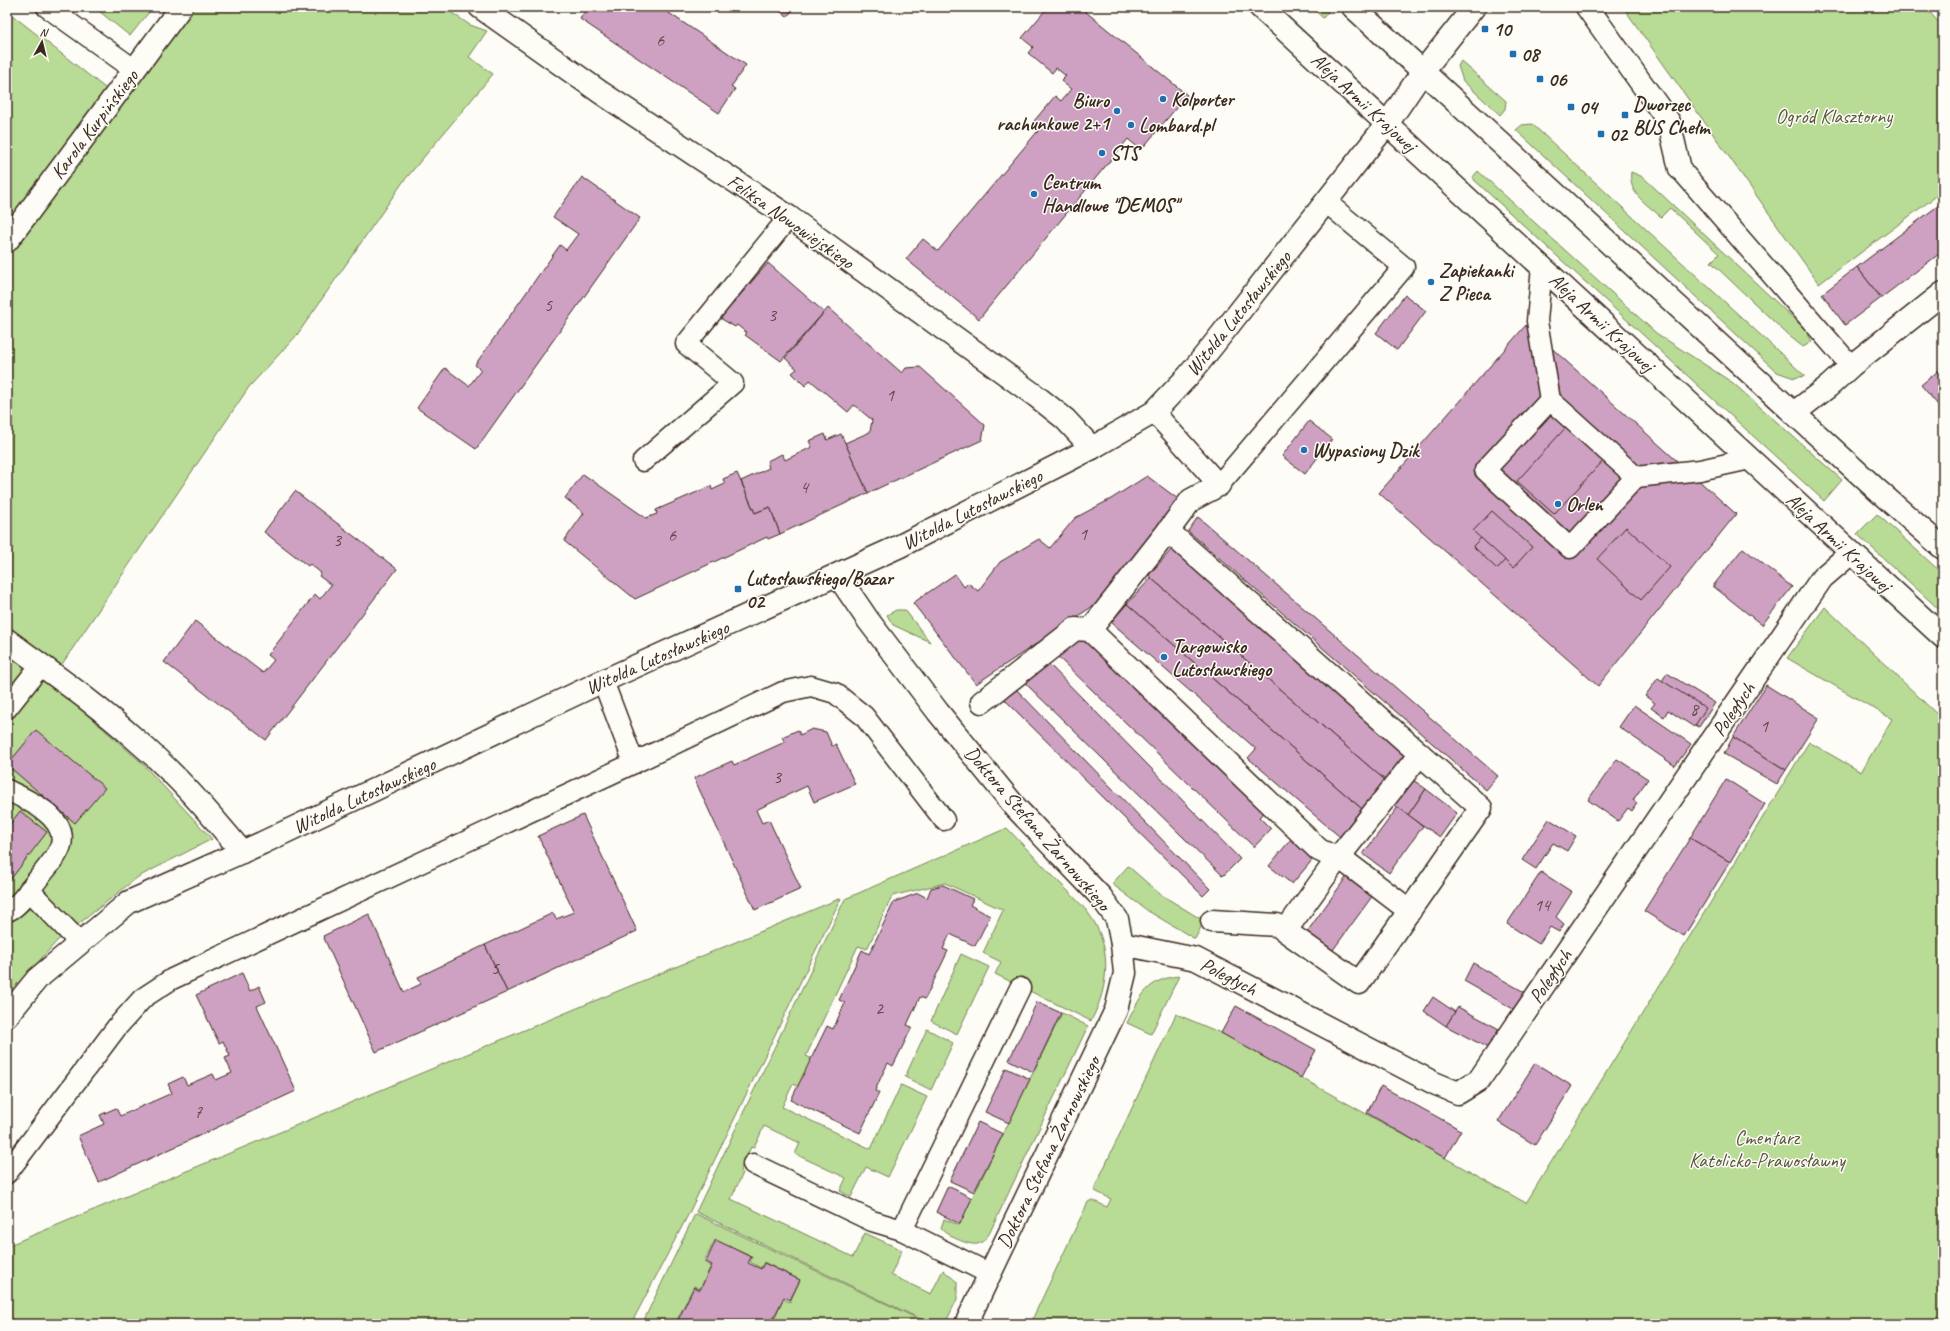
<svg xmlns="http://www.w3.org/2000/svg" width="1950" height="1331" font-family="Caveat,sans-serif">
<rect width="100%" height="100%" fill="#fdfcf7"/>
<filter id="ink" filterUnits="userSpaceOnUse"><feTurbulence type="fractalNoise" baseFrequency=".025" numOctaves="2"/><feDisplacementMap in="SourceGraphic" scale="8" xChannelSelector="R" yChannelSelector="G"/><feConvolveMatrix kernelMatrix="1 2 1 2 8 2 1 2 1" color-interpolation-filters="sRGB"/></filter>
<g filter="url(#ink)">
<g fill="#b8db95" stroke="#7a825a">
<path d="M105,7H153L130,36L100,12Z"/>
<path d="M173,7H443L470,25L487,31L469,57L493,74L403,182L297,335L249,387L50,682L141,762L212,839L138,877L57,941L7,997V11L109,91Z"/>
<path d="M1311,7H1324L1328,12L1323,18Z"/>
<path d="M1623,7H1925L1943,27V191L1819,284Z"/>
<path d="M1461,61L1506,101L1505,109L1500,115L1463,81L1458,66Z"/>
<path d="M1532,124L1805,376L1794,378L1777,372L1516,130L1522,125Z"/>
<path d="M1478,171L1656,333L1733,383L1842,480L1824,501L1472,178Z"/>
<path d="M1631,172L1643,177L1806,330L1812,342L1803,347L1788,335L1711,262L1719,254L1670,208L1661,217C1646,203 1628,194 1631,172Z"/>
<path d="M1877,514L1943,574V613L1857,534Z"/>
<path d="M1825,607L1943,720V1324H1030L1088,1202L1092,1200L1107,1207L1111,1199L1095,1191V1187L1176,1014L1221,1033L1526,1203L1809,742L1861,772L1892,719L1787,658Z"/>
<path d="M896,610H905L930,642L893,625L887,615Z"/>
<path d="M1007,828C1024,846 1041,864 1058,881C1067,890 1077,900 1086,910C1113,944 1110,985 1091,1021L995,974L1001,962L983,953L1003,910L945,883L892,896L867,949L858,946L806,1056L817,1061L804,1089L793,1084L782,1107L871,1149L901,1085L927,1097L888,1177L866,1167L851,1197L840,1191L846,1178L795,1154L800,1143L764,1126L754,1148L751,1147L740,1171L743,1173L731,1199L853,1257L865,1233L902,1250L891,1275L931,1294L943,1270L957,1282V1299L945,1324H931L696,1212L845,899Z"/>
<path d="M1128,866L1160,894L1204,921L1195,939L1148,911L1112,884Z"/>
<path d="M841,898L688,1215L631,1324H7V1246Z"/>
<path d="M961,954L989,967L957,1034L931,1021Z"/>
<path d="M1179,976L1151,1034L1127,1023C1140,997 1147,979 1179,976Z"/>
<path d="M1062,1013L1088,1026L989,1234C986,1238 983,1243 977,1244C970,1246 944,1235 941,1228L944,1219L959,1225Z"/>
<path d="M927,1029L953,1043L931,1090L905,1077Z"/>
<path d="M695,1214H696L929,1324L866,1323L865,1324H772L783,1299L790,1302L800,1280L764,1262L761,1268L750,1262L752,1257L715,1240L704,1262L711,1266L700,1289L694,1286L675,1324H642Z"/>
</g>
<g fill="#cea1c3" stroke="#3b2a1e">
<path d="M588,7H660L746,65L731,87L735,89L719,113L580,19Z"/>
<path d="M775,7H795L787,17Z"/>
<path d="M1048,7H1080L1187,95L1141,150L1128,139L979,319L906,259L923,239L938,251L1042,126L1034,121L1055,96L1061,101L1071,89L1061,81L1066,76L1056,68L1052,73L1028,53L1033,47L1022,38Z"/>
<path d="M582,177L640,218L476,449L417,408L445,368L469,386L481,370L475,365L560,245L566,250L578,234L553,217Z"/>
<path d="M1943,202V251L1881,298L1857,267Z"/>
<path d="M768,263L824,312L781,361L745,335L747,333L737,325L735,327L720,318Z"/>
<path d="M1857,267L1881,298L1845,325L1822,294Z"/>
<path d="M1405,295L1426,311L1397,350L1376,333Z"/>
<path d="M828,308L902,373L906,368L920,367L985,425L982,440L868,493L845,443L870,432L872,420L854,405L848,412L810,380L805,386L792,373L797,369L785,358Z"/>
<path d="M1526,325L1736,514L1598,686L1379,493Z"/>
<path d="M1943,367V411L1921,385Z"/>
<path d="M1309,421L1332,439L1305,474L1282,456Z"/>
<path d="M1568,425L1605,459L1554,514L1517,481Z"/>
<path d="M825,434L827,440L841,434L868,493L780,534L770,507L755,513L741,481L769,468L767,461L782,454L785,460L812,447L809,441Z"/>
<path d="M737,473L755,513L770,507L780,534L768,539L767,537L635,599L564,541L584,513L565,498L583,474L646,518L657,514L656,510L711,486L712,490L725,484L723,479Z"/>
<path d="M1147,476L1178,499L1099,602L976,684L913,603L955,574L964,587L968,583L978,591L1000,562L1039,539L1050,548L1075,518L1111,499Z"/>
<path d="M295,491L397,569L266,740L164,662L195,621L263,673L274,660L268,655L315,594L320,599L331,585L319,576L321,573L310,564L308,566L264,532Z"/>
<path d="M1492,511L1532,547L1513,568L1473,531Z"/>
<path d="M1198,517L1498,776L1486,790L1188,531Z"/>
<path d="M1626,527L1670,567L1641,600L1597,559Z"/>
<path d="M1481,538L1505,560L1497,569L1473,546Z"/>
<path d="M1743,548L1792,587L1762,625L1713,586Z"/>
<path d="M1172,549L1409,752L1386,781L1151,578L1149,575Z"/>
<path d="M1151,578L1386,781L1362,809L1127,604Z"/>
<path d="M1127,604L1362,809L1340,837L1248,758L1256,749L1111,622Z"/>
<path d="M1078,633L1268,809L1259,817L1271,829L1254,847L1057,656Z"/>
<path d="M1041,656L1240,859L1223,876L1023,681Z"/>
<path d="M1667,673L1715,703L1699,727L1652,697Z"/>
<path d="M1658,678L1706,708L1694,727L1668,710L1664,717L1651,708L1655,703L1645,696Z"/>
<path d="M1766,685L1819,718L1786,770L1733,737Z"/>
<path d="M1015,688L1210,889L1203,896L1004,699Z"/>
<path d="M1634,705L1691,744L1675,766L1619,727Z"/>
<path d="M812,729L826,732L832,746L836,744L855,784L814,802L807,786L756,810L762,823L769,820L801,889L755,910L694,778L732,761L734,765L785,742L782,737L798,730L800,735Z"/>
<path d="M36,730L105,788L75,823L7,765Z"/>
<path d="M1733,737L1786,770L1777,784L1724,754Z"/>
<path d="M1617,759L1648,779L1633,800L1637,803L1632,811L1628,808L1618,821L1588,800Z"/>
<path d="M1726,779L1765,804L1730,862L1690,838Z"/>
<path d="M1413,780L1426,789L1408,815L1392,803L1407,781Z"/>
<path d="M1426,789L1457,813L1440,837L1408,815Z"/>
<path d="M1398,807L1423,826L1389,873L1363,854Z"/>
<path d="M20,811L47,832L7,884V828Z"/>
<path d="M583,815L637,931L507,992L485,945L553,913L556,919L574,912L538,836Z"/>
<path d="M1549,819L1576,836L1567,851L1553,843L1536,869L1522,860Z"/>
<path d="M1690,838L1730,862L1684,936L1644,911Z"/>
<path d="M1291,839L1314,858L1292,884L1269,866Z"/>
<path d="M1350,872L1376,891L1330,954L1304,936Z"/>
<path d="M1541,872L1572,892L1556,917L1564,924L1559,932L1550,927L1539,944L1507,924Z"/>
<path d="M943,885L973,899L970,905L990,916L975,946L950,934L943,949L948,951L925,999L920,997L907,1025L912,1027L893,1066L888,1063L881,1077L875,1091L879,1093L860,1133L791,1100L827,1026L833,1029L845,1003L839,1000L862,950L869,954L894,902L918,893L927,898L931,888Z"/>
<path d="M369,914L404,992L421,984L418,977L485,945L507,992L376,1052L323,936Z"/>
<path d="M1473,963L1526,993L1515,1010L1464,981Z"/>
<path d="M242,973L250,991L259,986L266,1002L257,1006L296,1091L99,1182L78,1136L104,1124L100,1115L116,1108L120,1116L172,1093L168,1084L183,1077L187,1085L213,1074L216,1080L232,1073L225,1058L230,1056L223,1041L219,1043L196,995Z"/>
<path d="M1433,997L1455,1012L1446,1026L1424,1011Z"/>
<path d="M1037,1002L1061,1013L1033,1072L1009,1060Z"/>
<path d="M1236,1006L1316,1050L1301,1078L1221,1033Z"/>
<path d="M1458,1007L1499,1029L1488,1048L1446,1026Z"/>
<path d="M1535,1063L1572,1086L1535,1145L1498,1122Z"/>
<path d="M1006,1068L1030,1079L1009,1123L985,1112Z"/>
<path d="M1381,1086L1461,1130L1445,1158L1367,1113Z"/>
<path d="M978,1122L1003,1134L974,1192L950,1181Z"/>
<path d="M948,1186L972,1198L960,1224L936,1212Z"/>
<path d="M716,1240L751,1257L748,1263L761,1269L764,1263L800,1280L790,1300L784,1297L771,1323L766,1321L764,1324H676L694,1287L700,1290L712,1265L706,1262Z"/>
</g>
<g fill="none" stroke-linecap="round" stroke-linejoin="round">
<defs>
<g id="lane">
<path d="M47,7L135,70"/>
<path d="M1680,169L1851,366"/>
<path d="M1542,266L1537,321L1550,400L1636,477L1700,470L1750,459"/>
<path d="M1550,400L1485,470L1570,548L1636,477"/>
<path d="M1154,412L1219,485L1404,267L1326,202"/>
<path d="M643,461L733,383L686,344L789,217"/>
<path d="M603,681L634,763L783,692L811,686L835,693L864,716L944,820"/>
<path d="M7,708L41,665"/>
<path d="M7,790C26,799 68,817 61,845C58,857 42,873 35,883C28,891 18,908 7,911"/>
<path d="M29,890L80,943"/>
<path d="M753,1164L872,1221L902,1230"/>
<path d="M7,1173L117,1027L143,998L172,979L634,763"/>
<path d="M990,1274L902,1230L1020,988"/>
</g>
<g id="street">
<path d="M480,7L600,92L789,217L1036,396L1065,419L1092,448"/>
<path d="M1587,7L1669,122L1680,169"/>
<path d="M7,241L181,7"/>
<path d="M1794,413L1829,386L1851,366L1943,293"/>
<path d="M1168,531L1090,630L1319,850L1347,863L1410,911"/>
<path d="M838,576L868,620L938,712L1017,809L1101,897L1117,919L1122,944L1125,973L1116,1010L966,1324"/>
<path d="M7,640C50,672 95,703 135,739C175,773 209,812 242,852"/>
<path d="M982,702L1075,629L1090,630"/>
<path d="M1212,921L1277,925L1359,983L1481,808L1168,531L1191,500L1219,485"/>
<path d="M1286,930L1338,858L1420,754"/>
<path d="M1122,944L1196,959L1434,1083L1458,1093L1479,1080L1822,578L1851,553"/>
</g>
<g id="secondary">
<path d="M1260,7L1943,637"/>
<path d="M1353,7L1876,489L1943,548"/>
<path d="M7,1016L37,979L129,902L262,843L603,681L900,546L1092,448L1154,412L1189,375L1214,344L1387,124L1423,71L1474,7"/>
</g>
</defs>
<use href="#lane" stroke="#3b2a1e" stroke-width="23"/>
<use href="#street" stroke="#3b2a1e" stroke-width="25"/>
<use href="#secondary" stroke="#3b2a1e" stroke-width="25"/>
<use href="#lane" stroke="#fdfcf7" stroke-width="20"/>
<use href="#street" stroke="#fdfcf7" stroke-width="22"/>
<use href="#secondary" stroke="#fdfcf7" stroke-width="22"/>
</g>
</g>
<g fill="#1f6fb2" stroke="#fdfcf7" stroke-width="1.5">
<rect x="1481" y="25" width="8" height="8" rx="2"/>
<rect x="1509" y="50" width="8" height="8" rx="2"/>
<rect x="1536" y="75" width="8" height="8" rx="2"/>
<circle cx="1163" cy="99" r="4"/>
<rect x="1567" y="103" width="8" height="8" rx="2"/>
<circle cx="1117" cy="111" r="4"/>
<rect x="1621" y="111" width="8" height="8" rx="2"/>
<circle cx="1131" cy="125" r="4"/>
<rect x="1597" y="130" width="8" height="8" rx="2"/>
<circle cx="1102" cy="153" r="4"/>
<circle cx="1034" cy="194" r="4"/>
<circle cx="1431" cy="282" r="4"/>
<circle cx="1304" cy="450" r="4"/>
<circle cx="1558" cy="504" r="4"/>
<rect x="734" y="585" width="8" height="8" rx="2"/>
<circle cx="1164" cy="657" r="4"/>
</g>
<g text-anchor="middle" stroke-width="3" stroke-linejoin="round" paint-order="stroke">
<g font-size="18" fill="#604847">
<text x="660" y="46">6</text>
<text x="548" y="311">5</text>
<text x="772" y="321">3</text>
<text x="890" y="401">1</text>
<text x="804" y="493">4</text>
<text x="1083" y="540">1</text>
<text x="672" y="541">6</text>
<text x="337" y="546">3</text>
<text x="1694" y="715">8</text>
<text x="1764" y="732">1</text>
<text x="777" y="783">3</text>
<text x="1542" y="911">14</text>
<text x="495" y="974">5</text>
<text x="879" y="1014">2</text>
<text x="198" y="1118">7</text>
</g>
<g font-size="20" font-weight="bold" fill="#3b2a1e" stroke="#fdfcf7" text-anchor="start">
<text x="1493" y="36">10</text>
<text x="1521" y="61">08</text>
<text x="1548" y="86">06</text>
<text x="1171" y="106">Kolporter</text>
<text x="1109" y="107" text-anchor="end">Biuro<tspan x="1109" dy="23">rachunkowe 2+1</tspan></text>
<text x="1633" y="111">Dworzec<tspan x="1633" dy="23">BUS Chełm</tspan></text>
<text x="1579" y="114">04</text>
<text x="1139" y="132">Lombard.pl</text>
<text x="1609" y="141">02</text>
<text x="1110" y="160">STS</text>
<text x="1042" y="189">Centrum<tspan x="1042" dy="23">Handlowe "DEMOS"</tspan></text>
<text x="1439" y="277">Zapiekanki<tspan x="1439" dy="23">Z Pieca</tspan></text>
<text x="1312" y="457">Wypasiony Dzik</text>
<text x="1566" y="511">Orlen</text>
<text x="746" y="585">Lutosławskiego/Bazar<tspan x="746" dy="23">02</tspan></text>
<text x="1172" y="653">Targowisko<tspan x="1172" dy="23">Lutosławskiego</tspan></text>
</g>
<g font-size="20" fill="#3b2a1e" stroke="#fdfcf7">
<text transform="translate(1364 102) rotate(43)" y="7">Aleja Armii Krajowej</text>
<text transform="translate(94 124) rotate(-53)" y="7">Karola Kurpińskiego</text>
<text transform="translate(791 221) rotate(35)" y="7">Feliksa Nowowiejskiego</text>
<text transform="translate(1238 313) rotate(-51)" y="7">Witolda Lutosławskiego</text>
<text transform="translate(1602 322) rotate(43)" y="7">Aleja Armii Krajowej</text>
<text transform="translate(972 509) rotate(-27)" y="7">Witolda Lutosławskiego</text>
<text transform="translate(1839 542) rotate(43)" y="7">Aleja Armii Krajowej</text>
<text transform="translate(657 657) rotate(-24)" y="7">Witolda Lutosławskiego</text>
<text transform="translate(1733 709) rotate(-56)" y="7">Poległych</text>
<text transform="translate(364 795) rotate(-25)" y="7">Witolda Lutosławskiego</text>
<text transform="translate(1038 828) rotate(49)" y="7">Doktora Stefana Żarnowskiego</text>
<text transform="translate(1229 976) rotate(27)" y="7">Poległych</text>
<text transform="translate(1550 976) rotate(-56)" y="7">Poległych</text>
<text transform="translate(1048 1152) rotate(-64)" y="7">Doktora Stefana Żarnowskiego</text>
</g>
<g font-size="20" fill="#5a563c" stroke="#fdfcf7">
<text x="1834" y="123">Ogród Klasztorny</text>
<text x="1767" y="1144">Cmentarz<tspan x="1767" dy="23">Katolicko-Prawosławny</tspan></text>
</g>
</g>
<rect width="1950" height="1331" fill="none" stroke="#fdfcf7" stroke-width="24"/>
<rect x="12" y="12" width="1926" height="1307" fill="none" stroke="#3b2a1e" stroke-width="1.5" filter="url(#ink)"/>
<g transform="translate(42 42) rotate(8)" stroke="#fdfcf7" stroke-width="3" paint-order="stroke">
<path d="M0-3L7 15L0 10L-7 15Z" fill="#3b2a1e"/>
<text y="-6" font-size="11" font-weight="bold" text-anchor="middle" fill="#3b2a1e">N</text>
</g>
</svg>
